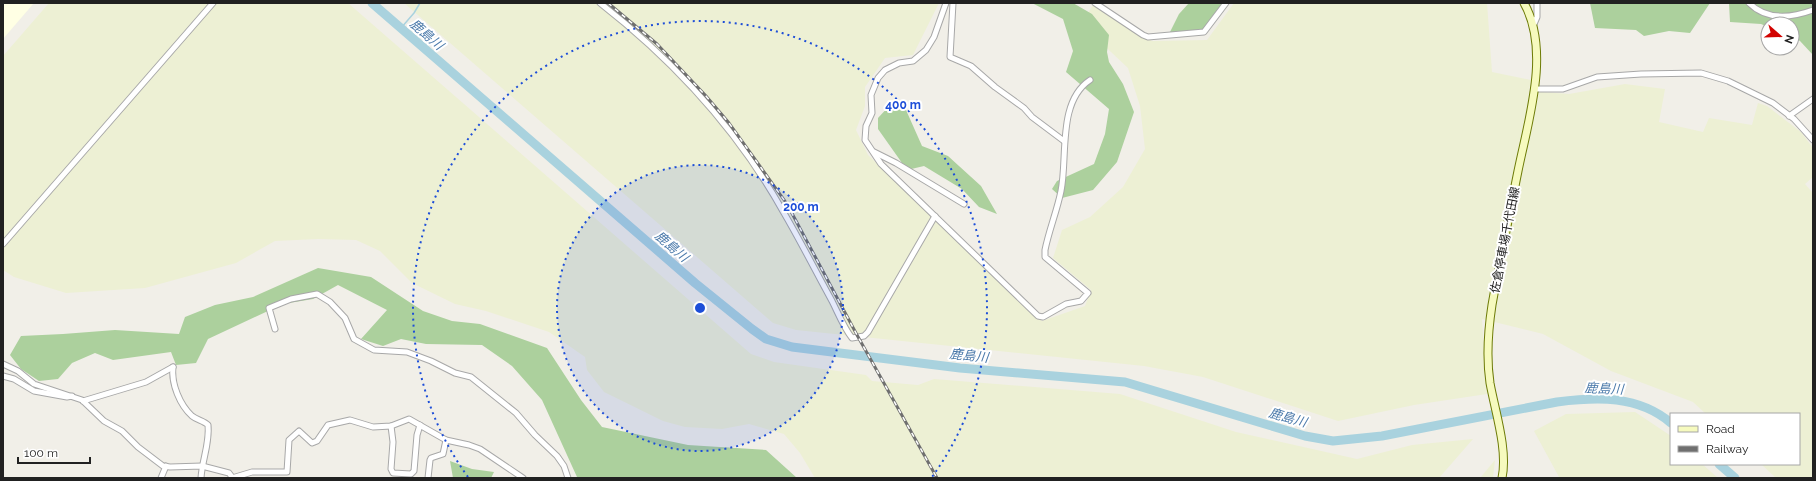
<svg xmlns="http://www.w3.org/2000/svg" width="1816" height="481" font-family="Raleway,'Noto Sans JP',sans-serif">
<rect width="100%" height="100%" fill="#f1efe8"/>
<path fill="#ffffe4" d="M3,3H34L3,39Z"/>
<g fill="#edf0d4">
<path d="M49,3H348L751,354L774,362L866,375L872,381L918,385L934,379L1120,394L1236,432L1357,459L1412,445L1473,439L1439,478H815L800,453L784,434L749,424L722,429L685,427L663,421L604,392L587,370L585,357L549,332L486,311L455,304L412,283L380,251L356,240L318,239L275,241L236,263L145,288L66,293L14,277L3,270V56Z"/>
<path d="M404,3H939L913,55L885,58L865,87V106L856,130L868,155L1042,321L1085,306L1091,290L1053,258L1062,230L1090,217L1123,187L1145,149L1140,106L1128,68L1094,36L1086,16L1093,5L1152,41L1207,40L1234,3H1487L1492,72L1531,80L1529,91L1569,94L1625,84L1665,89L1659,122L1703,132L1709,118L1752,125L1758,103L1767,106L1801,132L1813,148V177L1805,184L1813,193V478H1776L1761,464H1799V414H1706L1693,402L1611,371L1543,334L1482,319L1487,394L1414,405L1338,421L1203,377L1144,366L796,330L773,323Z"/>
<path d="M1635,412L1671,436V464H1702L1718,478H1558L1559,477L1534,431L1566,414Z"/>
<path d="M1495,460L1493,478H1480Z"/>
</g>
<g fill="#acd09d">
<path d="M1032,3H1073L1092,14L1109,35L1107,52L1109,62L1123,84L1134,112L1117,162L1093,190L1062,198L1052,189L1057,181L1094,164L1105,134L1109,109L1066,72L1073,51L1063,19Z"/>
<path d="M1189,3H1223L1206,30L1169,34L1179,14Z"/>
<path d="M1590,3H1710L1690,33L1669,31L1644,36L1636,30L1595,28Z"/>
<path d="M1729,3H1813V55L1800,41L1792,37V24H1768V27L1761,24L1730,22Z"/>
<path d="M891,104L906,110L922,146L948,156L981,186L997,214L979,207L962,189L924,166L907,170L878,129V118Z"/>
<path d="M318,268L371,277L423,311L452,321L480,324L547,348L581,400L602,427L688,445L766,450L797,478L577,477L542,400L512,366L482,345L426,344L401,339L383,346L361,339L387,310L338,285L313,299L283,304L208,339L196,363L176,365L171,352L113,360L95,353L72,363L58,379L39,381L21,369L10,355L21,336L63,334L115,330L179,334L185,317L215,305L253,297Z"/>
<path d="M450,461L472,469L494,472L491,478H453Z"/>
</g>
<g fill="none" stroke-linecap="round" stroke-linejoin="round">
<path stroke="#a9d2de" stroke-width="1.5" d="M401,28L414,13L420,3"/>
<g stroke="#a9d2de" stroke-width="9">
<path d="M372,3L695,283L752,329L766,339L792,347L960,368L1125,382L1305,436L1333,441L1382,436L1557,402C1597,397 1638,395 1671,423"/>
<path d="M1719,464L1735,478"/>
</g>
<defs>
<g id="minor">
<path d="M600,3C674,61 739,132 784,213C801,242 816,272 832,301C838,313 844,328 852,338L864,336L868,332L935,216"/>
<path d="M946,3L934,37L926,50L913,61L899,63L885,70L878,78L871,95L872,113L866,126L865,140L881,164L1038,316L1043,317L1066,304L1081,301L1088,293L1045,257V250C1049,230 1057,211 1061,191C1068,157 1057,102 1090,80"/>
<path d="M953,3L950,57L971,66L995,87L1024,108L1032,117L1064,141"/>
<path d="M1095,3L1143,35L1148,37L1204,32L1226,3"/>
<path d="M1749,3C1767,21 1791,18 1813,10"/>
<path d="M1534,24L1537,17V3"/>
<path d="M1534,89H1563L1597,77L1641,74L1701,73L1728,81L1773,103L1794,119L1813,140"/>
<path d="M1789,116L1813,99"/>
<path d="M874,152L896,163L964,204"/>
<path d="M3,244L213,3"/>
<path d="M275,329L269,308L291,299L317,294L330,302L345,318L354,339L374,350L407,352L431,361L455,373L471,377L516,413L535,435L557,456L564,466L568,478"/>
<path d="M3,364L18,371L34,384L82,400L104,421L122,431L138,447L163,466L170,467L202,466L229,473L232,477"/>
<path d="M173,367C171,384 180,405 192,416C197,420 204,421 208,425C210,443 202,460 201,478"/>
<path d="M3,376L14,379L34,391L67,397L72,396"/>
<path d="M83,401L146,382L173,367"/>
<path d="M391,426L393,442L391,469L393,473L411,474L414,471L417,435L420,425"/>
<path d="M161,478L166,466"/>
<path d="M232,478L252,472H287L289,440L299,431L312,443L317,441L328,425L350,420L373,427L391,426L409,419L446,440L469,445L480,449L523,478"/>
<path d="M428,478L430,460L431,458L443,454L446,440"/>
</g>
<path id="secondary" d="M1502,478C1508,450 1495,411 1490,383C1486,356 1488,331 1492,305C1500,260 1509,216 1518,171C1528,121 1551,51 1524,3"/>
</defs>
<use href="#minor" stroke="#a8a8a8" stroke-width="7"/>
<use href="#secondary" stroke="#6d7b06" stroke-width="9"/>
<use href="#minor" stroke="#fff" stroke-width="5"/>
<use href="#secondary" stroke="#f6fabe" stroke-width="7"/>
<defs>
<path id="rail" d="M608,3L657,44L706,96L729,123L787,204L857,335L937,478"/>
</defs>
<use href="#rail" stroke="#6f6f6f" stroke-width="3"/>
<use href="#rail" stroke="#fff" stroke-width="1.5" stroke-dasharray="4.5" stroke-linecap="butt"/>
</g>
<circle cx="700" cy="308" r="143" fill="#1d4ed8" fill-opacity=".12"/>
<g fill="none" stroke="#1d4ed8" stroke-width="2" stroke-dasharray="2 4">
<circle cx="700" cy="308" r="143"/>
<path d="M468 477A287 287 0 1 1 932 477"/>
</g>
<g text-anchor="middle" stroke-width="4" stroke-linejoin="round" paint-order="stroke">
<g font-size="12" fill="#212121" stroke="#fff">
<text transform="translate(1505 240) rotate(-79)" y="4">佐倉停車場千代田線</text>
</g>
<g font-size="13" font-style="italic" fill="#4a79aa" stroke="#fff">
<text transform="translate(427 34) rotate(41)" y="5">鹿島川</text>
<text transform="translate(672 246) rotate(41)" y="5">鹿島川</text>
<text transform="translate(969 355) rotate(6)" y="5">鹿島川</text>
<text transform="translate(1604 388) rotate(3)" y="5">鹿島川</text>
<text transform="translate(1288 417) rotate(16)" y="5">鹿島川</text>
</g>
</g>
<circle cx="700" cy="308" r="6" fill="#1d4ed8" stroke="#fff" stroke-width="2"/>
<g font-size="12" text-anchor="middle" font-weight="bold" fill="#1d4ed8" stroke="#fff" stroke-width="4" stroke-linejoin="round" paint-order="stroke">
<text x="903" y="109">400 m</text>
<text x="801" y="211">200 m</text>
</g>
<rect width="1816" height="481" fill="none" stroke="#212121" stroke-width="8"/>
<rect x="1670" y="413" width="130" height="52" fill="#ffffff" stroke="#a6a6a6"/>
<rect x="1678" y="426" width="20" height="6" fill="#f6fabe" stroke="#a6a6a6"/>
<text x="1706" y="433" font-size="12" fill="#212121">Road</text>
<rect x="1678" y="446" width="20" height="6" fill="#6f6f6f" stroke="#a6a6a6"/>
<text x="1706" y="453" font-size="12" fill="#212121">Railway</text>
<g transform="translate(1780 36) rotate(110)"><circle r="19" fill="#ffffff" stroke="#a6a6a6"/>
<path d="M0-3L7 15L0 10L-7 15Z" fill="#d20301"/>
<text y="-6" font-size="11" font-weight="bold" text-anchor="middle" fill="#212121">N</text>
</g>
<path d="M18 457v6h72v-6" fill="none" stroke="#212121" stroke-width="2"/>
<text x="24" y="457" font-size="12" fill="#212121" stroke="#ffffff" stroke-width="3" paint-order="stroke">100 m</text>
</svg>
